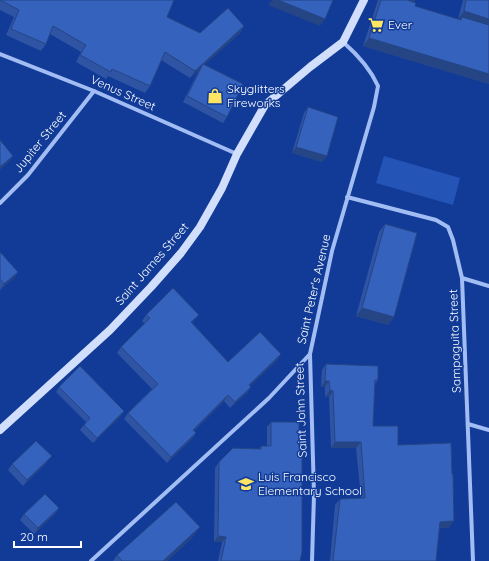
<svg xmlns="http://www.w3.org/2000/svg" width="489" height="561" font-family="Quicksand,sans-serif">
<rect width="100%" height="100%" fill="#113b97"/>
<path fill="#2454b6" d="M384,156L460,178L453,205L376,183Z"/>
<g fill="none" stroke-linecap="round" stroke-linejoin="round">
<g stroke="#a2bdf4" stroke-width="4">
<path d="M0,54L94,91L237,154"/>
<path d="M347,197L436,220L448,227L453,240L462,278L473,561"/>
<path d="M0,203L28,175L94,91"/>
<path d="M462,278L489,286"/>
<path d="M310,354L314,495L312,561"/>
<path d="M468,424L489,430"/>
<path d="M91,561L269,398L310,354L332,251L374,107L378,86C370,68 358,55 343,42"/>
</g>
<path stroke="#d1dffd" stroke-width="8" d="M0,430L110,330L151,287L181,253L200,227L222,188L237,154L265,105L310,67L343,42L364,0"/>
</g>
<g fill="#2e54a3">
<path d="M0,0L167,17L200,33L244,26L240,33L204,65L227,117L223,123L183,102L199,70L190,78L161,60L150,86L145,93L108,76L106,79L76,62L81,52L50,34L46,44L41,51L6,35L14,17L0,10Z"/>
<path d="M378,0H415L414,2L415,6L460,20L461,19H458L463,0H489V84L363,46Z"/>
<path d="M308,107L327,156L322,162L292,153L304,113Z"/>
<path d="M385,224L394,317L388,325L356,316L379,232Z"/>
<path d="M0,252L18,272L14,278L0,290Z"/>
<path d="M146,315L194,321L192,323L228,362L281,354L277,360L250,386L251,387L247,393L230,408L224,401L194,431L196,433L192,439L167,463L124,419L128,413L152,389L117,353L121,347L145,324L142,321Z"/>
<path d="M326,364L378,380L375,384L373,426L398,445L449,528H439L436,561H330L335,505L340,499L361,498L356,448H331L329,397H325V387H321L322,370Z"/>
<path d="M59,387L124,411L121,416L93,443L80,430L86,422L56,392Z"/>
<path d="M271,422L300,561H218L222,542H214L215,468L219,462L259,449L261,446H267V427Z"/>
<path d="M47,462L23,486L8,470L12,464Z"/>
<path d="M59,508L55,514L34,534L20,520L24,514Z"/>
<path d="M192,538L167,561H113L117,555Z"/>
</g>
<g fill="#254584">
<path d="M272,0H278L325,19L320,26L268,5Z"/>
<path d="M400,0H415L412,4Z"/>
<path d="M464,11L489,19V28L462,17L461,19H458Z"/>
<path d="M244,26L240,33L201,68L203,64L199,70L190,78L195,71Z"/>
<path d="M369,38L489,74V84L363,46Z"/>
<path d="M296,147L327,156L322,162L292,153Z"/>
<path d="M13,156L9,162L0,170V167Z"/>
<path d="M18,272L14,278L0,290L4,284Z"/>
<path d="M362,308L394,317L388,325L356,316Z"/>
<path d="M199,315L194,321L187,328L191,322Z"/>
<path d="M281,354L277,360L245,391L249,385Z"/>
<path d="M325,381H329L325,387H321Z"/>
<path d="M251,387L247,393L230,408L235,402Z"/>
<path d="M330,390L333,391L329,397H325Z"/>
<path d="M228,395L224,401L188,436L193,430Z"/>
<path d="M124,411L121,416L93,443L97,438Z"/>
<path d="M196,433L192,439L167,463L171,457Z"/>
<path d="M335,442H361L356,448H331Z"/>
<path d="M52,456L47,462L23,486L27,480Z"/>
<path d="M59,508L55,514L34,534L38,528Z"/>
<path d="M454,521L449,528H435L440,522Z"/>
<path d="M200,527L192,538L167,561H163Z"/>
<path d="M218,536L226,537L222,542H214Z"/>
</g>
<g fill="#3562bd" stroke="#254584">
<path d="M0,0H174L167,17L200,33L228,8L244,26L195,71L165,52L150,86L112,69L111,72L80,55L86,45L53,26L46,44L11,29L19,10Z"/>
<path d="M278,0H333L325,19Z"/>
<path d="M381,0H407L416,3L415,6L461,20L462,17L489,25V74L369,38Z"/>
<path d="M466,0H489V19L464,11Z"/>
<path d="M203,64L243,84L227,117L187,96Z"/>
<path d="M308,107L338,117L327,156L296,147Z"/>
<path d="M0,140L13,156L0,167Z"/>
<path d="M385,224L417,233L394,317L362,308Z"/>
<path d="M0,252L18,272L4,284L0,279Z"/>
<path d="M173,288L199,315L191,322L228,362L260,332L281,354L249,385L251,387L235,402L228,395L193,430L196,433L171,457L128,413L158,384L121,347L150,318L146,315Z"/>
<path d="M326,364L378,366V380H375L373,426H398V445L451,443L452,474H453L454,521L440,522L436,561H333L340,499L365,498L361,442H335L333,391L330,390L329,381H325Z"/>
<path d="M80,366L124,411L97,438L84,425L90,418L59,387Z"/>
<path d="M271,422H299V446H302V552L300,561H221L226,537L218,536L219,462L233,448L261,449V446H271Z"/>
<path d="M36,441L52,456L27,480L12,464Z"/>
<path d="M45,494L59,508L38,528L24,514Z"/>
<path d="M176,502L200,527L163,561H122L117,555Z"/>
</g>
<defs>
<symbol id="supermarket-bare" viewBox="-9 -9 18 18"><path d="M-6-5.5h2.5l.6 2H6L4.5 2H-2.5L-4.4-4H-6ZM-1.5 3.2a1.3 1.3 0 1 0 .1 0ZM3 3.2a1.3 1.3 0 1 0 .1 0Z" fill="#ffe564" stroke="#113b97" stroke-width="2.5" paint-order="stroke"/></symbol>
<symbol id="shop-bare" viewBox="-9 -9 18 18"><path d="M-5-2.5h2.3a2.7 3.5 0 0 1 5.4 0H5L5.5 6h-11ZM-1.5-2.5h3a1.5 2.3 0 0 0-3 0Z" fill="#ffe564" stroke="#113b97" stroke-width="2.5" paint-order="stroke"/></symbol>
<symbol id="school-bare" viewBox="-9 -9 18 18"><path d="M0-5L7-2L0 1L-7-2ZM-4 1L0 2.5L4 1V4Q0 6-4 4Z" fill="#ffe564" stroke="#113b97" stroke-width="2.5" paint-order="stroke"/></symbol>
</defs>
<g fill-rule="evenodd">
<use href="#supermarket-bare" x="365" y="14" width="22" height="22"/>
<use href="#shop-bare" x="204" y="85" width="22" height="22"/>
<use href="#school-bare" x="235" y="473" width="22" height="22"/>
</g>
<g text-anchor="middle" stroke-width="3" stroke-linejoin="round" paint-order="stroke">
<g font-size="12" fill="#fff" stroke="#113b97" text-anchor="start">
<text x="388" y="29">Ever</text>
<text x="227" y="93">Skyglitters<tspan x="227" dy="14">Fireworks</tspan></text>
<text x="258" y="481">Luis Francisco<tspan x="258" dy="14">Elementary School</tspan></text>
</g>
<g font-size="12" fill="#fff" stroke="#113b97">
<text transform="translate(123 93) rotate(24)" y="4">Venus Street</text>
<text transform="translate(40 142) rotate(-51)" y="4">Jupiter Street</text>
<text transform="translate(152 264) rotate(-49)" y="4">Saint James Street</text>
<text transform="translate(314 289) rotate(-77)" y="4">Saint Peter's Avenue</text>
<text transform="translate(455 341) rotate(-92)" y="4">Sampaguita Street</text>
<text transform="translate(301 410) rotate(-92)" y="4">Saint John Street</text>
</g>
</g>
<path d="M14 541v6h67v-6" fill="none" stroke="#ffffff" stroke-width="2"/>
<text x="20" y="541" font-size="12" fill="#ffffff" stroke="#113b97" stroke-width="3" paint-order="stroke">20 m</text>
</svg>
